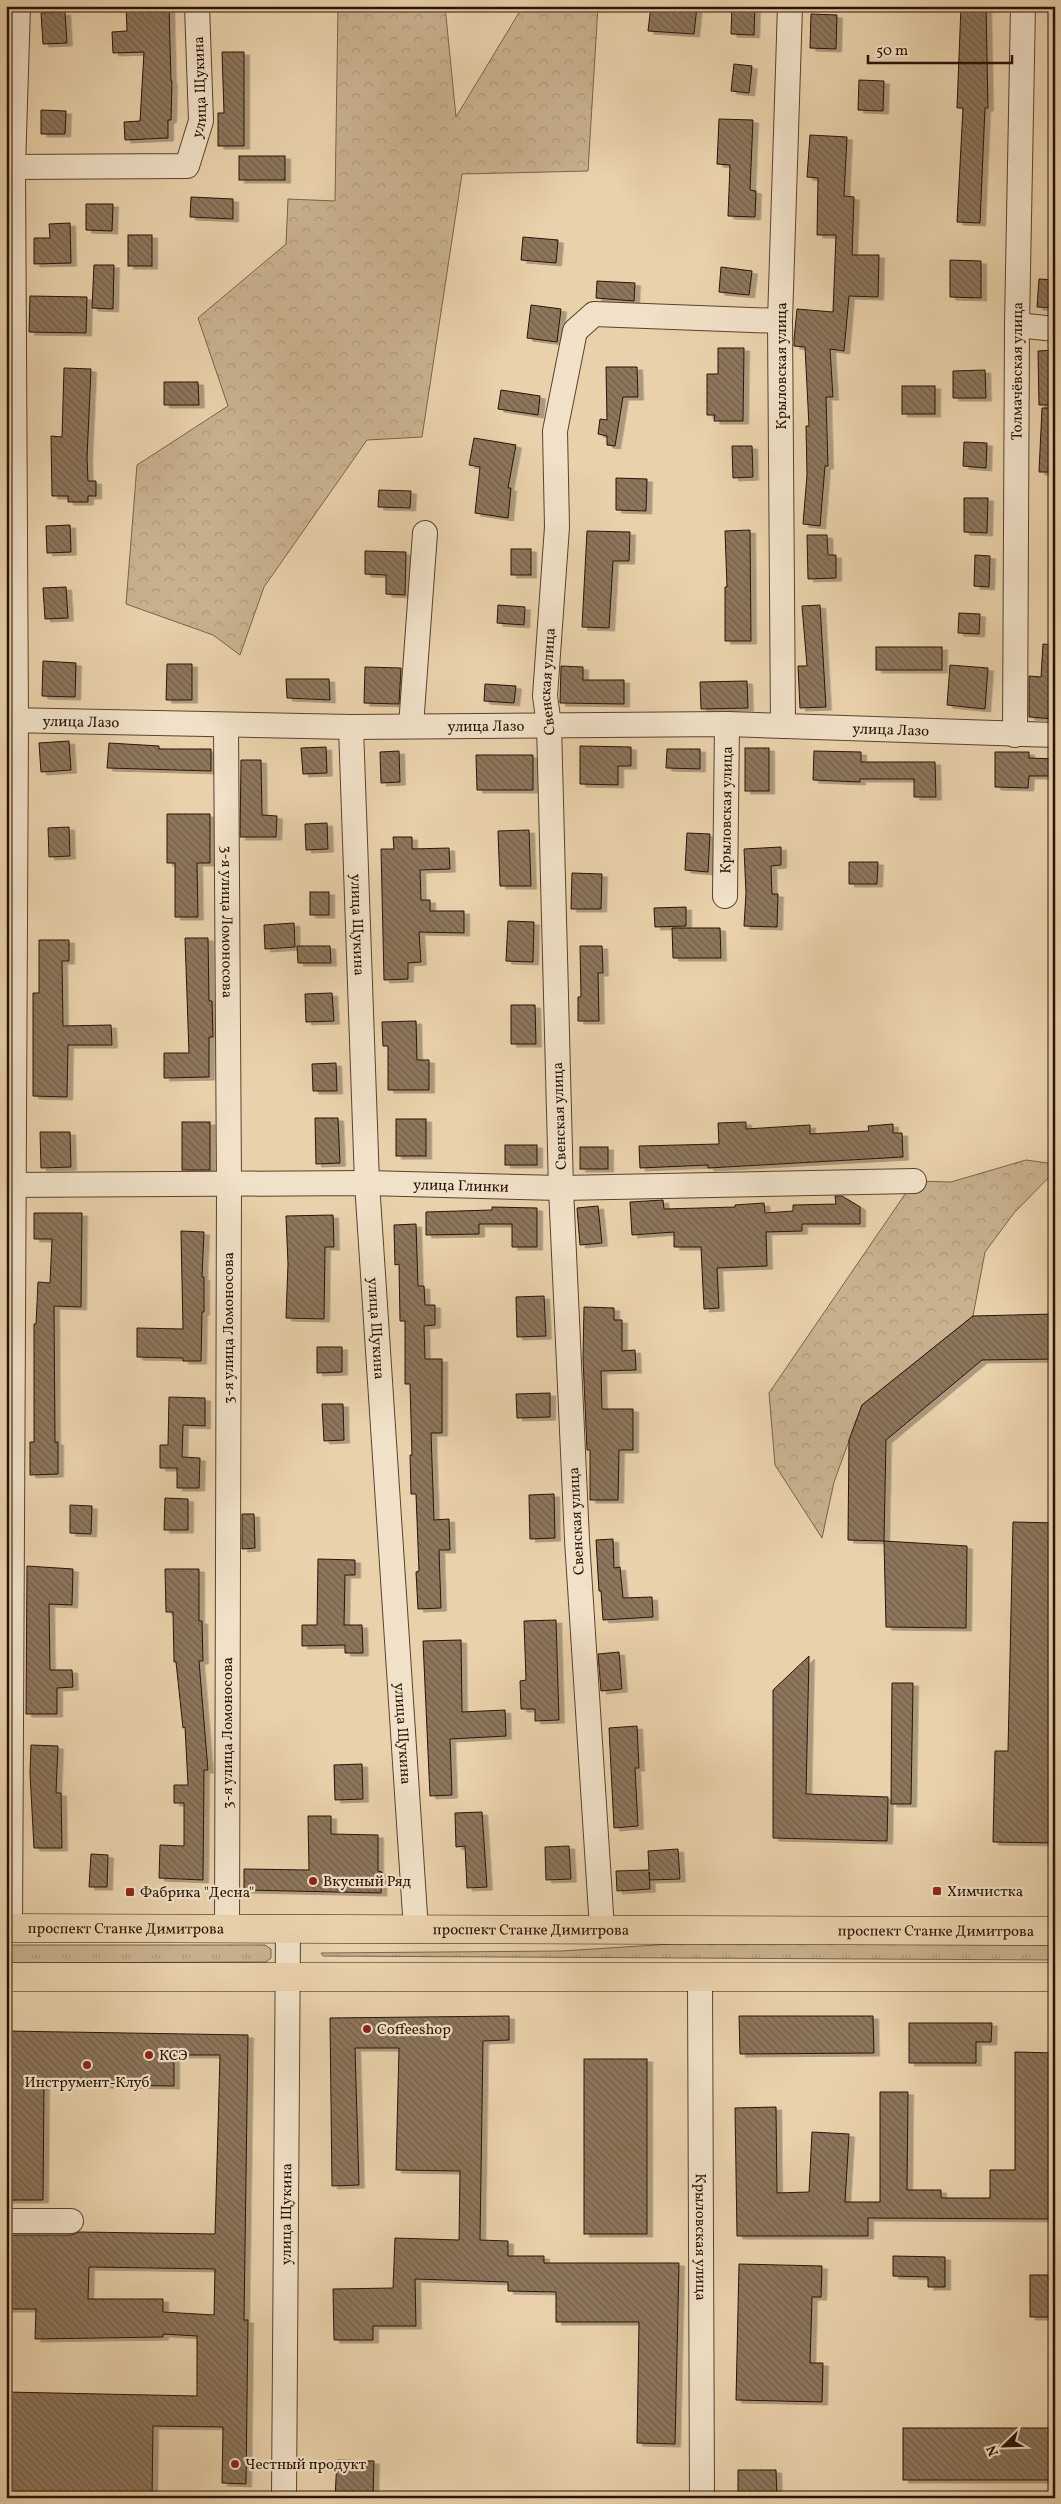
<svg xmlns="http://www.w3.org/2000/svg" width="1061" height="2504" font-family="Vollkorn,serif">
<defs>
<pattern id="grass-tufts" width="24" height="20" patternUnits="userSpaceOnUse" patternTransform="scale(1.25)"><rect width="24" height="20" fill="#c9b18f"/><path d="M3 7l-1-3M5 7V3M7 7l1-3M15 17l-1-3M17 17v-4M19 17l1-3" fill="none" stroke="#ad977a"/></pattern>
<pattern id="forest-crowns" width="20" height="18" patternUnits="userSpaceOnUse" patternTransform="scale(1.25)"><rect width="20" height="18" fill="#c9b18f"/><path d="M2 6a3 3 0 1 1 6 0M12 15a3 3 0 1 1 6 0" fill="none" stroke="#ad977a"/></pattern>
<pattern id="building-back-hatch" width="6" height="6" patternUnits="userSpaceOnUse" patternTransform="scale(1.25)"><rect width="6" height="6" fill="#8d765c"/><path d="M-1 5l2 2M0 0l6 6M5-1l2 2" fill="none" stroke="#73604a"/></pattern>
<filter id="shadow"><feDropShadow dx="5.5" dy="3" stdDeviation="0" flood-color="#0004"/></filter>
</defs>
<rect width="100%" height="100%" fill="#e9d1ab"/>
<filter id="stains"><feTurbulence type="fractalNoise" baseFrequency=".004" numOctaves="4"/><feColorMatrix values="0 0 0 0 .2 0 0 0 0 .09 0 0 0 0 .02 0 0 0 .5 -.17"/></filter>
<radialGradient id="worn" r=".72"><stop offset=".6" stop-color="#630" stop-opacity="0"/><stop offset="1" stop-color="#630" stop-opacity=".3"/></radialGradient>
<g fill="url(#grass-tufts)" stroke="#7a624a">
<path d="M686,1943L1055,1944V1960L323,1956L321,1953L562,1951Z"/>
<path d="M6,1945H265L271,1949V1958L266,1962L6,1963Z"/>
</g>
<g fill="url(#forest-crowns)" stroke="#7a624a">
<path d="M338,6H445L456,117L523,6H598L588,171L462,174L422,437L367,440L264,587L240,655L213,635L126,604L137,465L228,406L198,318L286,244L288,199L335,201Z"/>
<path d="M1026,1160L1055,1164V1171L1014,1213L985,1252L973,1316L862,1405L834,1482L822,1538L775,1465L769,1393L914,1181L951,1182Z"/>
</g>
<g fill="url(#building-back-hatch)" stroke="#2a1306" fill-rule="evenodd" filter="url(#shadow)">
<path d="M126,6H169L171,81H172L171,120H168V138L125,140L124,122L140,121L144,52L113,53L112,32L127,31Z"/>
<path d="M651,6H697L694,34L648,31Z"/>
<path d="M732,6H755L754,35L731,34Z"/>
<path d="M961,6L986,7L988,108H985L980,223L957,222L963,108H957Z"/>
<path d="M65,12L67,43L43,44L41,13Z"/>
<path d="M811,14L837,15L836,49L810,48Z"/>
<path d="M222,52H244V146H218V113H224Z"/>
<path d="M734,64L752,66L749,93L731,91Z"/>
<path d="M859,80L884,81L883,111L858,110Z"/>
<path d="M41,110L66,111L65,134H41Z"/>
<path d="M719,119L753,120L750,190L756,191L755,217L728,216L730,165L717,164Z"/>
<path d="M810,135L847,137L844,196L854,197L852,255H879L878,297L849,296L844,351L830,349L833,397H826L828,466H825L820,526L803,524L807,475L806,426H809L805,347L794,346V339L797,309L833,312L836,235H817L818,178L807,177Z"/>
<rect x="239" y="156" width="46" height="24"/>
<path d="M191,197L233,199V219L190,217Z"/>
<path d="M86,204H113L112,231L86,230Z"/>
<path d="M70,223L71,263L34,264V238H50L49,224Z"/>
<rect x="128" y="235" width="24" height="31"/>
<path d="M523,237L558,240L556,263L521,260Z"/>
<path d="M950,260L981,261V298L950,297Z"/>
<path d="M94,265H114L113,309L92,308Z"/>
<path d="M721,267L752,271L749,295L719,292Z"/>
<path d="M1039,279L1055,280V308L1037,307Z"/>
<path d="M597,281L635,283L634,301L596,298Z"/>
<path d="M30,296L87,297L86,333L29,332Z"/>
<path d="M531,305L561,309L557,342L527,338Z"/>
<path d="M718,348H744L743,421H714L715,415H707V374H718Z"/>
<path d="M1055,350V405H1039L1038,351Z"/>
<path d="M606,367H637L638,397H623L615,446L607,445V436L598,434L600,419L607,420Z"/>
<path d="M64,368L91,369L87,458L88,481H96V496H88V502H68V496H52L51,436L62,437Z"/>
<path d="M985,370L986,398H953V371Z"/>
<path d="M164,382H198L199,405H164Z"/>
<rect x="902" y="386" width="33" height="28"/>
<path d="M501,390L540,396L538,415L498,409Z"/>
<path d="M1042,408H1055V472H1039Z"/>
<path d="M474,438L516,445L508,488H511L508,518L475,513L480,467L469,465Z"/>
<path d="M964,442L987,443L986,468L963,466Z"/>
<path d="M732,446H752L753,477L733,478Z"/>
<path d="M616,478L647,479L646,511L616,510Z"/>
<path d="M379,490L411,491L410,508L378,507Z"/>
<path d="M964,498H988L987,533L964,532Z"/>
<path d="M70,525L71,552L47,553L46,526Z"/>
<path d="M750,530L751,641H725V587H727L725,531Z"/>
<path d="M587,531L630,532L629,561H613L609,628L582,627Z"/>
<path d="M807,535H827L828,555H836V578L808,579Z"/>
<rect x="511" y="549" width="20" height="26"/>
<path d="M365,551L406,552L405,595L386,594V575L365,574Z"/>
<path d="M975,555L990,556L989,587L974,586Z"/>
<path d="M66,587L68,618L45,619L43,588Z"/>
<path d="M498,605L525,607L524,625L497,623Z"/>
<path d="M820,605L826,707L800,708L798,666H807L802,606Z"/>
<path d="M959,613L980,614L979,634L958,633Z"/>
<path d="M1043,644L1055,645V719L1029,717V676L1041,677Z"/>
<rect x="876" y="647" width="66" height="23"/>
<path d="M43,661L76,663L75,697L42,696Z"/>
<path d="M167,664H192V700H166Z"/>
<path d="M950,665L988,668L985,709L947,705Z"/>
<path d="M561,666L583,667V680H624V704L560,703Z"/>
<path d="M365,667L401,668L399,704L364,703Z"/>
<path d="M286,679H329L330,700L287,698Z"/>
<path d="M747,681L748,708L701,709L700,682Z"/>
<path d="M485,684L516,686L514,703L484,701Z"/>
<path d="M69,741L71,770L41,772L39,743Z"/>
<path d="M109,743L159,746V749H211V771L107,768Z"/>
<path d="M580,746L631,747V766H618V785L580,784Z"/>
<path d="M326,747L327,773L303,774L301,748Z"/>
<rect x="745" y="748" width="24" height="43"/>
<path d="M667,749H700V769L666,768Z"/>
<path d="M399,751L400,782L381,783L380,752Z"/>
<path d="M814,751L861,752V762H935L936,797H914V779H860V782L813,780Z"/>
<path d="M995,752H1029V758L1055,759V776H1029L1028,788L995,787Z"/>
<path d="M476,755H533V790H477Z"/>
<path d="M241,760H261L262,815L277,816L276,837H240Z"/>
<path d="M167,814H210V863H197L198,917H175V863H167Z"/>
<path d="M327,823L328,849L306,850L305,824Z"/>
<path d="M69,827L70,856L49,857L48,828Z"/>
<path d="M529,830L531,886H500L498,831Z"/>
<path d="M687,833L710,834L708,872L685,870Z"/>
<path d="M393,837H412V849L449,848L450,869L420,870L421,900H430V911H464V933L419,932L421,962L408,963V979L384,980L381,849H394Z"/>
<path d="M781,847V865L771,866L772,894H778L777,927L744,926L746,893L744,849Z"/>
<path d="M849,862H878L877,884H849Z"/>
<path d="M572,873L602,874L601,909H571Z"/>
<rect x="310" y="892" width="19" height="23"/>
<path d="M686,907V926L655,927L654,908Z"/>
<path d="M508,921L534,922L533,962L506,961Z"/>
<path d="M294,923L295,947L265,949L264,925Z"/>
<path d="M672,928H720L721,958H673Z"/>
<path d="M185,938H208L209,1001H212L213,1037H209V1077L164,1078V1053H189Z"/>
<path d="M39,940H69V961H62L63,1026L111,1025L112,1045H68L67,1097L33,1096V993H39Z"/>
<path d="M297,946H330L331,963H298Z"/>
<path d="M580,946H602L603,973H598L599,1021H578V997H581Z"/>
<path d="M332,993L334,1021L306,1022L305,994Z"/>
<path d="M511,1005H535L536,1044H511Z"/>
<path d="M416,1021L417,1060H429V1090H388V1046H383L382,1022Z"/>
<path d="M336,1063L337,1091H313L312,1064Z"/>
<path d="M315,1118H338L340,1163L316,1164Z"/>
<rect x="396" y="1119" width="30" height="37"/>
<rect x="182" y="1122" width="28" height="48"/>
<path d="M746,1122V1129L810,1125V1134L869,1131L868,1126L893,1124V1133H902L903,1157L708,1168V1165L640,1168L639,1146L719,1144L718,1123Z"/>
<path d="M40,1132H70L71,1167L41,1168Z"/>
<rect x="505" y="1145" width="32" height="20"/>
<rect x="580" y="1147" width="28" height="22"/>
<path d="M835,1196H842L860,1207V1224H802V1231L766,1232L767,1266L717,1268L719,1308L704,1309L701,1247H674V1232L632,1235L630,1202L663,1200L664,1209L735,1207V1205L764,1203L765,1213L793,1211V1205L836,1204Z"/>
<path d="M598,1206L602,1243L580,1245L577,1208Z"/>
<path d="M492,1207L537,1208V1247H512V1224H479V1234L426,1235V1212L492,1210Z"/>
<path d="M34,1213H82L81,1307L54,1306L55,1442H58V1474L30,1475V1442H34V1324H36L38,1282L50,1283L52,1239H34Z"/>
<path d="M333,1215L334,1247H325L324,1319L286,1318L288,1264L286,1216Z"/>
<path d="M416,1224L418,1286H424L425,1305H435V1325L424,1326L425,1359H442V1433H431L434,1520L449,1519L450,1550H439L441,1608L418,1609L416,1572L419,1571L416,1494H411L410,1455H412L410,1384H405V1321H400L399,1264L395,1265L394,1225Z"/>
<path d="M181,1231L204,1232L202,1277H204V1312H202L201,1361H183V1358L137,1357V1328L183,1329Z"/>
<path d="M544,1296L546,1336L517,1337L516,1297Z"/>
<path d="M584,1307L614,1308V1320H622V1351L635,1350L636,1370L601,1371L602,1409H633V1450H619L618,1500H590V1450H587L583,1358Z"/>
<path d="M1055,1314V1359L982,1360L886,1440L884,1541L848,1540L849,1440L862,1405L973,1316Z"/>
<path d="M317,1347H342V1372L317,1373Z"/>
<path d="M550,1393V1417L517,1418L516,1394Z"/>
<path d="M169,1397L205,1398V1426L183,1425L182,1457L200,1458L199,1488H177V1468H160V1445H168Z"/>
<path d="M322,1404H343L344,1440L324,1441Z"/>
<path d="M554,1494L555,1538L530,1539L529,1495Z"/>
<path d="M165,1498L188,1499V1530H164Z"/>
<path d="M70,1505L92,1506L91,1534L70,1533Z"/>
<path d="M242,1514H254L255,1548L242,1549Z"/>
<path d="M1013,1522L1055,1523V1843L993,1842L995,1751H1008Z"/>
<path d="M613,1539L614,1568L620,1567L623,1598L652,1597L653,1617L603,1620L601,1591H599L596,1540Z"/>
<path d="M884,1541L967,1546L966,1628L886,1627Z"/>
<path d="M318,1559L355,1560V1575H345L344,1625H362L363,1653H345V1645L302,1646V1625H317Z"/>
<path d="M27,1566L73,1569L72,1605L49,1604L50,1670H72L73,1687L57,1688V1714H26Z"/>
<path d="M165,1569H199V1621H202L203,1661H199L208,1770H204L203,1880L159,1878L160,1845L184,1846V1803H174V1785H188L185,1727L183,1728L176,1662H174L173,1612H166Z"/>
<path d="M556,1620L559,1720L535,1721V1709H521L520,1681L526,1680L524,1621Z"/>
<path d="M461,1640L462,1712L505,1710L506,1736L450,1739L452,1795L430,1796L423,1641Z"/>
<path d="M619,1652L622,1689L601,1691L598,1654Z"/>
<path d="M809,1656L806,1794L888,1797L887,1841L773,1838V1690Z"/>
<path d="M892,1683H913L911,1804H891Z"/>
<path d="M637,1726L639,1768H635L638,1826L614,1828L609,1728Z"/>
<path d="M31,1745L58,1746L56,1793H61L62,1848H34L30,1773Z"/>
<path d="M362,1764L363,1799L335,1800L334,1765Z"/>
<path d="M482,1812L487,1887L467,1888L465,1846L456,1847L455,1813Z"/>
<path d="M308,1816H331V1834L378,1835V1871L382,1872L381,1893L244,1890V1869L309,1870Z"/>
<path d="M569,1846L571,1879L546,1880L545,1847Z"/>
<path d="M678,1849L680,1879L650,1880L649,1872L650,1889L617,1891L616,1871L649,1870L648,1851Z"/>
<path d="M91,1854L108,1855L107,1887H89Z"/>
<path d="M509,2016V2040L483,2041L480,2240L508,2241V2256H544V2263H679L675,2444L637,2443L639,2322H556V2292L508,2291V2282L415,2279L416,2326H373V2340H334L333,2289L393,2288L395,2238L459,2240L460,2171L396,2170L399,2048H355L359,2185L332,2186L330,2018Z"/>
<path d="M739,2016H873L874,2053L740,2054Z"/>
<path d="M909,2023H992L991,2042H976V2063H909Z"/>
<path d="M6,2031L248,2035L244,2320H248L246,2484L222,2483L223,2427L153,2426L152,2498H6V2392L197,2396V2336L163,2334V2337L35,2339L36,2309H6V2235H71L79,2232L215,2234L220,2055H174V2086L44,2084L43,2200H6ZM89,2267L215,2269L214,2315L163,2312V2299H88Z"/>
<path d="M1015,2052L1055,2053L1054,2219L868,2218V2236H737L735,2108L776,2107L777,2193L809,2192L812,2132L849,2134L845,2202H880V2092H908L907,2190H941V2198H990V2170H1015Z"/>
<rect x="584" y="2059" width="63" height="175"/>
<path d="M893,2256L945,2257V2287H928V2277L893,2276Z"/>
<path d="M739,2264L822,2266L821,2297H812L810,2363H823L822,2402L736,2400Z"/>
<rect x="1030" y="2275" width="25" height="42"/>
<rect x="903" y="2428" width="152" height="52"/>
<path d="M337,2460L374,2461L373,2498H335Z"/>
<path d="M738,2470H776L777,2498H738Z"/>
</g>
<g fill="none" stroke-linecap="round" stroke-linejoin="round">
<defs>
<g id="minor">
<path id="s1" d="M6,167L187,166L201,121L197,6"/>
<path d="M1017,325L1055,329"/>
<path id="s2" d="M6,720L351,727L727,724L1055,735"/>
<path id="s3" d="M226,726L229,1183L227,1930"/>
<path d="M411,726L425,533"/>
<path d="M783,726L780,321L790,6"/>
<path id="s4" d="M351,727L367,1183L416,1930"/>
<path id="s5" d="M1015,735L1017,325L1023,6"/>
<path id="s6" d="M725,896L727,724"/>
<path id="s7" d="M6,1185L367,1183L561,1188L914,1181"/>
<path d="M10,1928L16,720L13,167L18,6"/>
<path id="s8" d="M602,1929L577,1540L561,1188L549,725L545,696L557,527L555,431L575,331L594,314L780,321"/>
<path id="s9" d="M700,1977L702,2498"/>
<path d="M6,2221H71"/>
<path id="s10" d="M284,2498L288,1930"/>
</g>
<g id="major">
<path id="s11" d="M6,1928L1055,1931"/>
<path d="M6,1977H1055"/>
</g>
</defs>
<use href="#minor" stroke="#5a422f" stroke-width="26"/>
<use href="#major" stroke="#2a1306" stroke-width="29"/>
<use href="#minor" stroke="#f1e1c8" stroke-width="24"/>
<use href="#major" stroke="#e9d1ab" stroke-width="28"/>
</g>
<g fill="#8f2418" stroke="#f1e1c8" stroke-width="2">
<circle cx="313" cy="1881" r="5"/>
<rect x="932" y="1886" width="10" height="10" rx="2.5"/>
<rect x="125" y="1887" width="10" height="10" rx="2.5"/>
<circle cx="367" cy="2029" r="5"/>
<circle cx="149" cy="2055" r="5"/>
<circle cx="87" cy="2065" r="5"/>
<circle cx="235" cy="2464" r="5"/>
</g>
<g text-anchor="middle" stroke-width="4.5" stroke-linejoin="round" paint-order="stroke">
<g font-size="15" fill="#2a1306" stroke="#f1e1c8">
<text dy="5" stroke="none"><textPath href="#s1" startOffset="262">улица Щукина</textPath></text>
<text transform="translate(781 366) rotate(-90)" y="5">Крыловская улица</text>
<text dy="5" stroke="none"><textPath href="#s5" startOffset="364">Толмачёвская улица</textPath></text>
<text dy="5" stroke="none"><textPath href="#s8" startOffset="1249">Свенская улица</textPath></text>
<text dy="5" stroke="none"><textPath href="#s2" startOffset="75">улица Лазо</textPath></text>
<text dy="5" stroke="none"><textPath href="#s2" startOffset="480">улица Лазо</textPath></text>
<text dy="5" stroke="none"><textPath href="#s2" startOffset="885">улица Лазо</textPath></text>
<text dy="5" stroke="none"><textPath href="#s6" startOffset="86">Крыловская улица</textPath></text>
<text dy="5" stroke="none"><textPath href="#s3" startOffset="196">3-я улица Ломоносова</textPath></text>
<text dy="5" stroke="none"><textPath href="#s4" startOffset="198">улица Щукина</textPath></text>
<text transform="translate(559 1116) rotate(-92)" y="5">Свенская улица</text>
<text dy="5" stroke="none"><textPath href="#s7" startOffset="455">улица Глинки</textPath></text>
<text transform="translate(228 1328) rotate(-90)" y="5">3-я улица Ломоносова</text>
<text dy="5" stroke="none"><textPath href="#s4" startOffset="602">улица Щукина</textPath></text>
<text transform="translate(576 1521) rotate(-93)" y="5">Свенская улица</text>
<text transform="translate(227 1733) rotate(-90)" y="5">3-я улица Ломоносова</text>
<text dy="5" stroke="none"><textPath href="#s4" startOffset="1008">улица Щукина</textPath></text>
<text dy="5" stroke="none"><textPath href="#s11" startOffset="120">проспект Станке Димитрова</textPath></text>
<text dy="5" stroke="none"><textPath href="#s11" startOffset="525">проспект Станке Димитрова</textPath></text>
<text dy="5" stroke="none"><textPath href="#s11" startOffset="930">проспект Станке Димитрова</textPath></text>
<text dy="5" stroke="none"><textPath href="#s10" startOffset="284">улица Щукина</textPath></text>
<text dy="5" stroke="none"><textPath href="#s9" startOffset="260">Крыловская улица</textPath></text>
</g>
<g font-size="15" fill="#2a1306" stroke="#f1e1c8" text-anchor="start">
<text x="323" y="1886">Вкусный Ряд</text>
<text x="947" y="1896">Химчистка</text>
<text x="140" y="1897">Фабрика "Десна"</text>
<text x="377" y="2034">Coffeeshop</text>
<text x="159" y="2060">КСЭ</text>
<text x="87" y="2087" text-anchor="middle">Инструмент-Клуб</text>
<text x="245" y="2469">Честный продукт</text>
</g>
</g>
<rect width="1061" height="2504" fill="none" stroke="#e9d1ab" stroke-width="25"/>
<rect x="8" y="8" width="1046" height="2489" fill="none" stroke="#2a1306" stroke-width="2.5"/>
<rect x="12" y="12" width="1036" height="2479" fill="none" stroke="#2a1306"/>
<g transform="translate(1004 2446) rotate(247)" stroke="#f1e1c8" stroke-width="4" paint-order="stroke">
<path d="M0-4L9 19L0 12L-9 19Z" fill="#2a1306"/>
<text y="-8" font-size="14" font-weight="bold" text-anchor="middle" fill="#2a1306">N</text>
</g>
<path d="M868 55v8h144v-8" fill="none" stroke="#2a1306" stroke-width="2.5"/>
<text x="876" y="55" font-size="15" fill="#2a1306" stroke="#f1e1c8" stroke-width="4" paint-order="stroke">50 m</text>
<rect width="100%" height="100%" filter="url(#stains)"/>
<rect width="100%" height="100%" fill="url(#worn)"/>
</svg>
